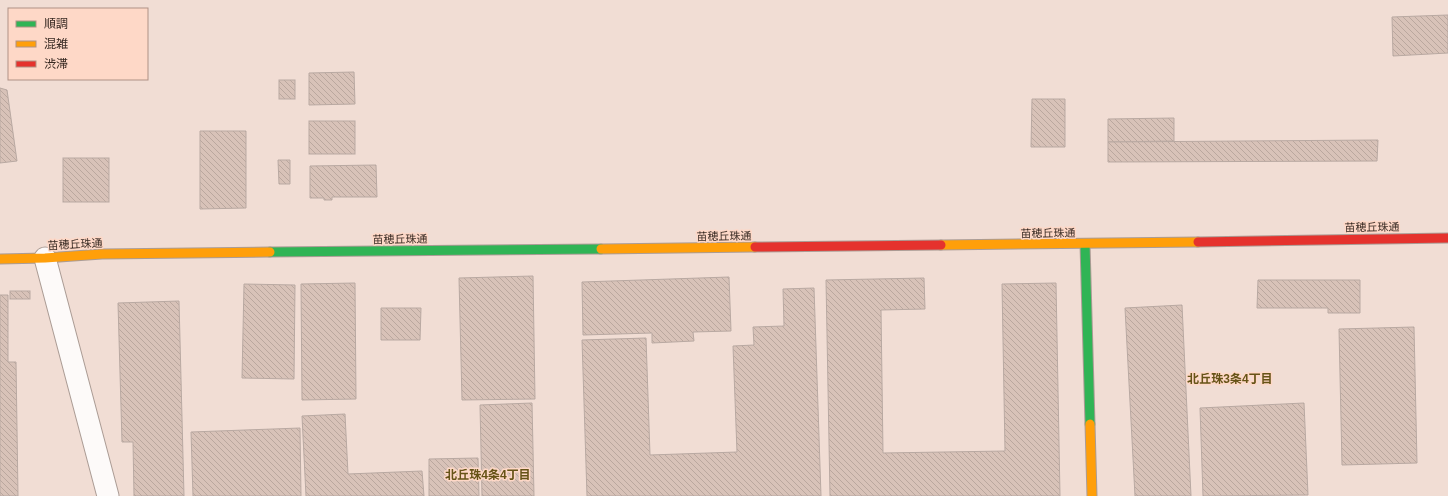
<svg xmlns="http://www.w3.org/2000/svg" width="1448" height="496" font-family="Arial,'Noto Sans JP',sans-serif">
<defs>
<pattern id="building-back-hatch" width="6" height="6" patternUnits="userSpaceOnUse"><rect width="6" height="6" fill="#d8c2b8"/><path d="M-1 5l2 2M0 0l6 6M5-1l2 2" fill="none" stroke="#baa79e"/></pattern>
</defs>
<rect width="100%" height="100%" fill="#f1ddd4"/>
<g fill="url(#building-back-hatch)" stroke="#b9a9a2">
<path d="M1448,15V53L1393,56L1392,17Z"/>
<path d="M354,72L355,104L309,105V73Z"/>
<rect x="279" y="80" width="16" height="19"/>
<path d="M0,88L7,90L17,161L0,163Z"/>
<path d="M1032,99H1065V147H1031Z"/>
<path d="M1174,118V141L1108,142V119Z"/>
<rect x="309" y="121" width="46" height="33"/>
<path d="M200,131H246V208L200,209Z"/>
<path d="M1378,140L1377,161L1108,162V142Z"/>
<rect x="63" y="158" width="46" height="44"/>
<path d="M278,160H290V184H279Z"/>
<path d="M376,165L377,197H332V200H324V198H310V166Z"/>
<path d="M533,276L535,399L462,400L459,278Z"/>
<path d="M729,277L731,331L693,332L694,341L652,343V333L583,335L582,282Z"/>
<path d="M924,278L925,309L881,310L883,453L1005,451L1002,284L1056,283L1060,496H830L826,280Z"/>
<path d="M1258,280H1360V313H1328V308H1257Z"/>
<path d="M355,283L356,399L302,400L301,284Z"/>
<path d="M244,284L295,285L294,379L242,378Z"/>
<path d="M814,288L821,496H587L582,340L646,338L650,455L737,452L733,346L754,345L753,327L784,326L783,289Z"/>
<rect x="10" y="291" width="20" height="8"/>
<path d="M0,295H8V362H16L18,496H0Z"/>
<path d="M179,301L184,496H134L133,442H122L118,303Z"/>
<path d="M1182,305L1191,496H1135L1125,308Z"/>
<path d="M381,308H421L420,340H381Z"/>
<path d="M1414,327L1417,463L1342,465L1339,329Z"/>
<path d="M532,403L534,496H482L480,405Z"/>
<path d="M1304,403L1308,495L1203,496L1200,408Z"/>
<path d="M345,414L348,474L422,471L424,496H306L302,416Z"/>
<path d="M300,428L301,496H193L191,432Z"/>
<path d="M478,458L479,496H429V459Z"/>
</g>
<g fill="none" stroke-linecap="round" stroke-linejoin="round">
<defs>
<path id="street" d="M45,258L108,496"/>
<g id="fast">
<path d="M1085,244L1090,424"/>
<path d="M270,252L601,249"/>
</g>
<g id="slow">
<path d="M941,245L1198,242"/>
<path d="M601,249L755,247"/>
<path d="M0,259L45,258L102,254L270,252"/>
<path d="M1090,424L1092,496"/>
</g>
<g id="jam">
<path d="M1198,242L1448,238"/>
<path d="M755,247L941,245"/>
</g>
</defs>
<use href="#street" stroke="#ab9c95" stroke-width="23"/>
<use href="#fast" stroke="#ab9c95" stroke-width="11"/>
<use href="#slow" stroke="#ab9c95" stroke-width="11"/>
<use href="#jam" stroke="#ab9c95" stroke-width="11"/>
<use href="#street" stroke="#fdfaf9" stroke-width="21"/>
<use href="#fast" stroke="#30b455" stroke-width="9"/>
<use href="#slow" stroke="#ff9f0a" stroke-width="9"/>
<use href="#jam" stroke="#e5322d" stroke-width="9"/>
</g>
<g text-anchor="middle" stroke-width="3" stroke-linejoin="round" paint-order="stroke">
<g font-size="11" fill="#382a23" stroke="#fed8c7">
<text transform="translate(1372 227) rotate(-1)" y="4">苗穂丘珠通</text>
<text transform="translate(1048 233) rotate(-1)" y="4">苗穂丘珠通</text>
<text transform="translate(724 236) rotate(-1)" y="4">苗穂丘珠通</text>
<text transform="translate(400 239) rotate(-1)" y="4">苗穂丘珠通</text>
<text transform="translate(75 244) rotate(-3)" y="4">苗穂丘珠通</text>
</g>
<g font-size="12" font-weight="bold" fill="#665317" stroke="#fed8c7">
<text x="1230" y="383">北丘珠3条4丁目</text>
<text x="488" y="479">北丘珠4条4丁目</text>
</g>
</g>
<rect x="8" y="8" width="140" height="72" fill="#fed8c7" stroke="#af9285"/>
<rect x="16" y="21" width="20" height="6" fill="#30b455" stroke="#af9285"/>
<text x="44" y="28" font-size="12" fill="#382a23">順調</text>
<rect x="16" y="41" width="20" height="6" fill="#ff9f0a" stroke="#af9285"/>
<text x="44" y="48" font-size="12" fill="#382a23">混雑</text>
<rect x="16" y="61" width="20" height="6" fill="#e5322d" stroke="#af9285"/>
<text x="44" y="68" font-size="12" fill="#382a23">渋滞</text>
</svg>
